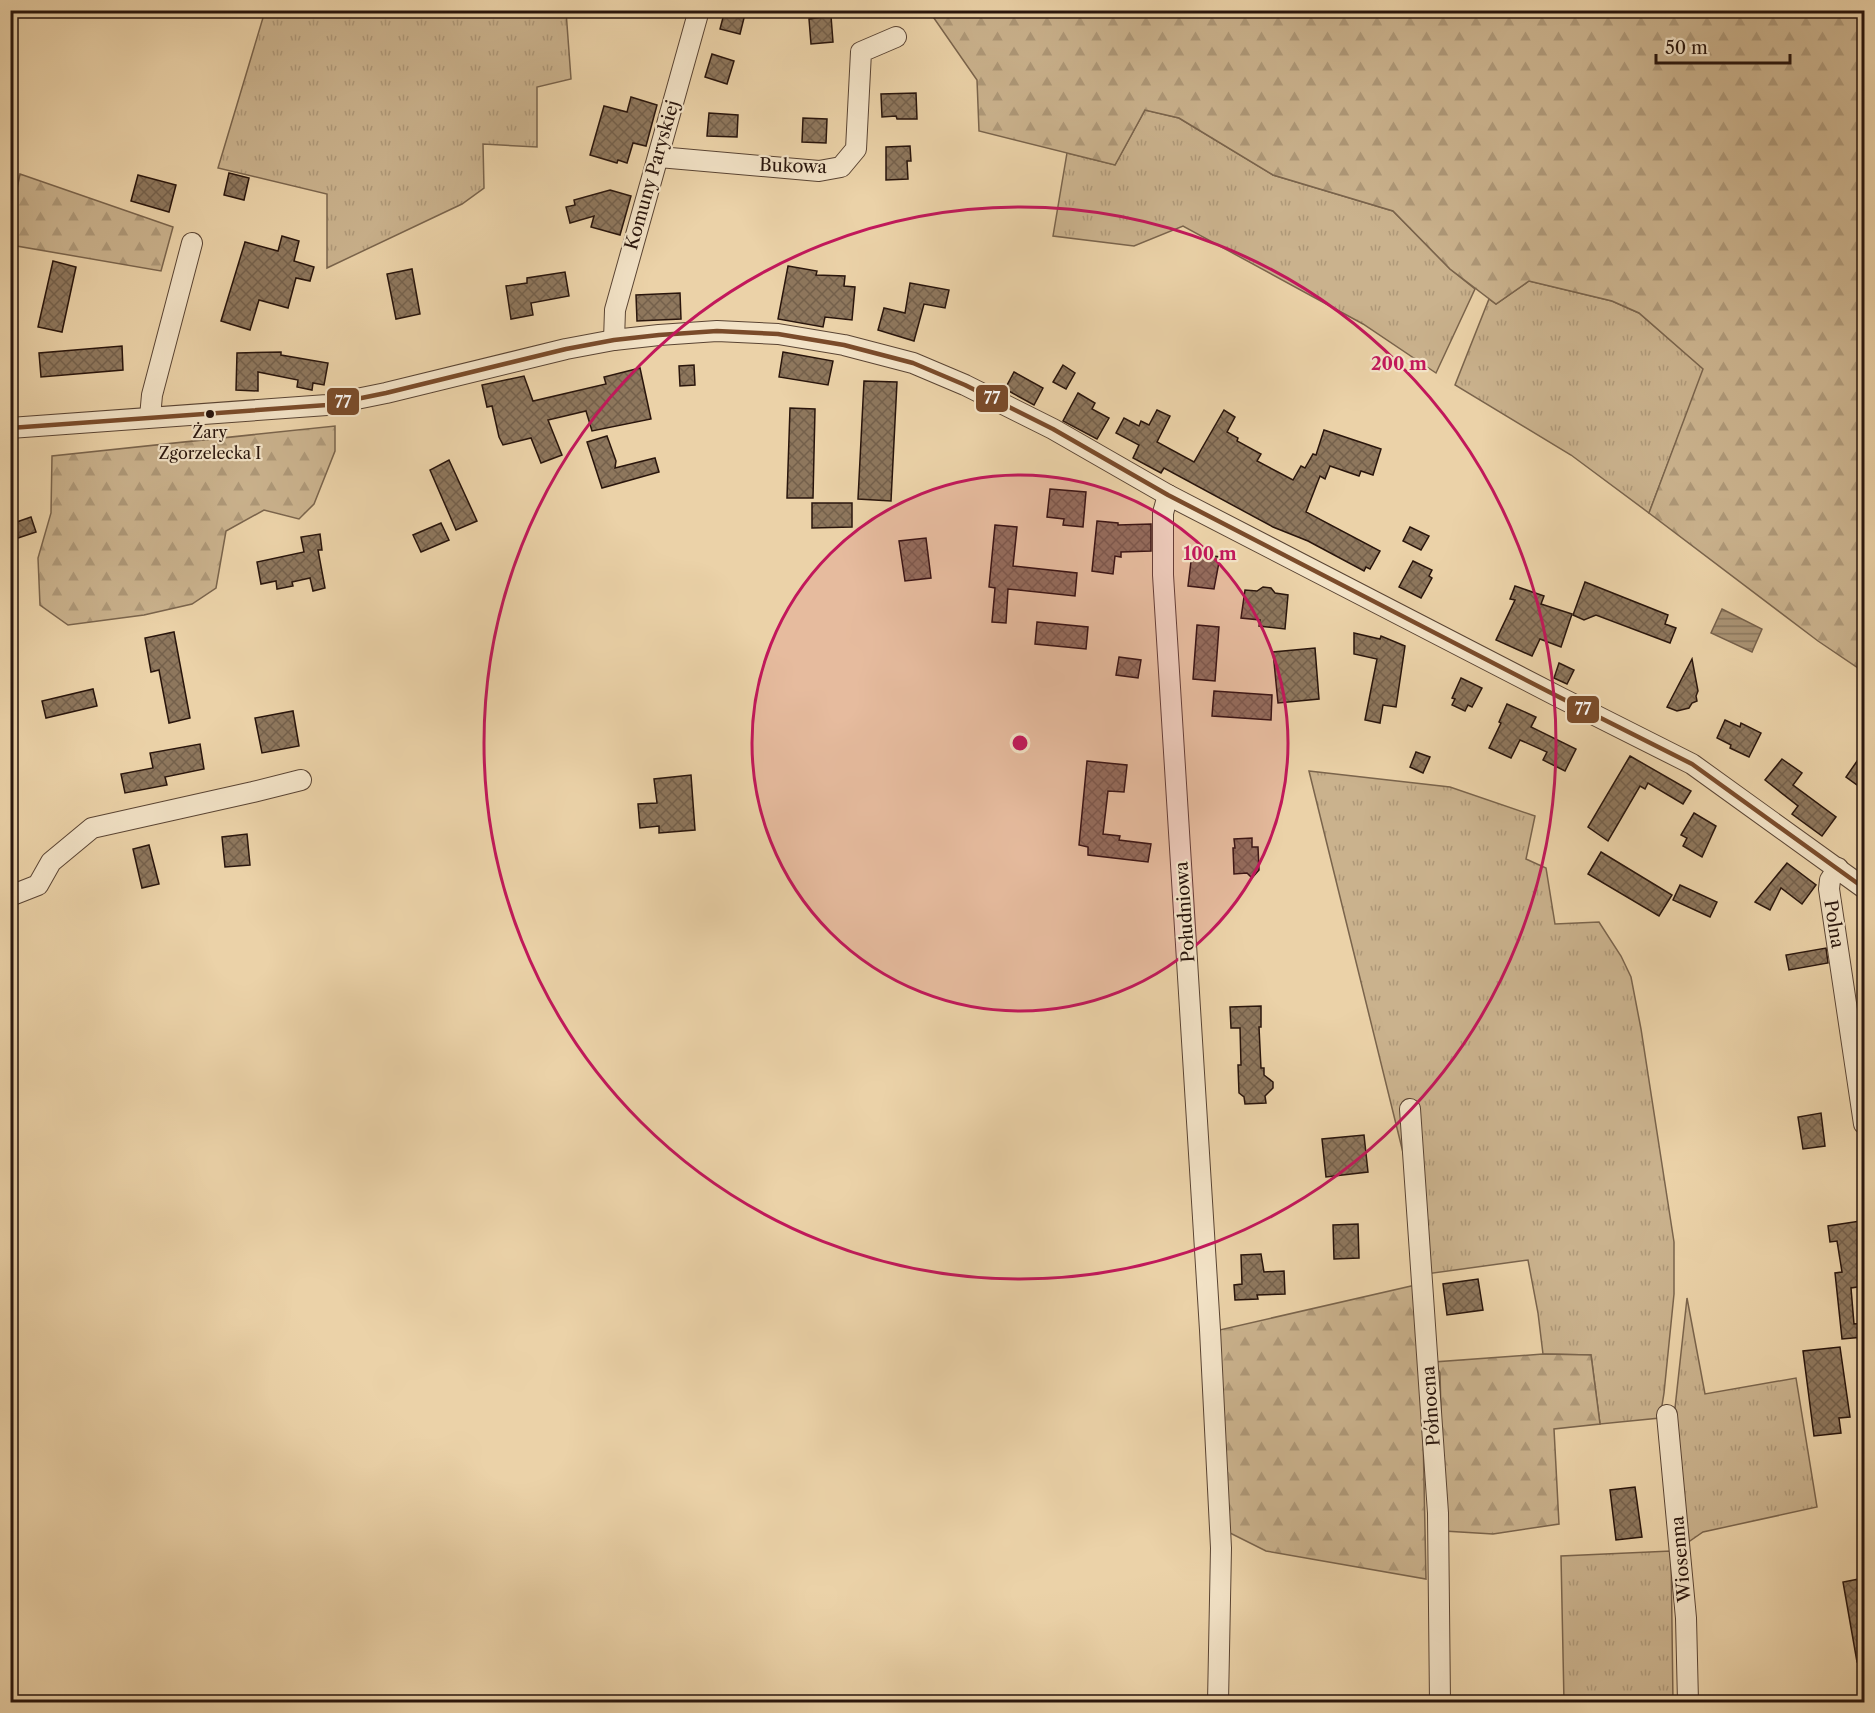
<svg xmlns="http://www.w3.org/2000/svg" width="1875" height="1713" font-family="'Libre Caslon Text',serif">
<defs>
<pattern id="grass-tufts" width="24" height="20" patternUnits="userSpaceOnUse" patternTransform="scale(1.5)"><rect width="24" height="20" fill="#cab28d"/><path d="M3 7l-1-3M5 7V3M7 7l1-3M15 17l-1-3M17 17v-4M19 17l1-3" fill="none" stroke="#ae9878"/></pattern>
<pattern id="forest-firs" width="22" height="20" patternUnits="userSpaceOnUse" patternTransform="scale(1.5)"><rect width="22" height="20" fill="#cab28d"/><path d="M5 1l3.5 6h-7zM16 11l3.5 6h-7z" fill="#ae9878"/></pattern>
<pattern id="water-rules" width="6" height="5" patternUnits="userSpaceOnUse" patternTransform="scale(1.5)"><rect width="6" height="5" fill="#a99273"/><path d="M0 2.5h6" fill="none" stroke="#8a765d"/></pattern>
<pattern id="building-cross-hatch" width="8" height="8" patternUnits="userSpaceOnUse" patternTransform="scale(1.5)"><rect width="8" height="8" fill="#8e775d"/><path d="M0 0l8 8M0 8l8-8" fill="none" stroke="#74604b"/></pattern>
</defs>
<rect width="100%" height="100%" fill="#ebd2a8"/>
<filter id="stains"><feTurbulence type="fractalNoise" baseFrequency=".00333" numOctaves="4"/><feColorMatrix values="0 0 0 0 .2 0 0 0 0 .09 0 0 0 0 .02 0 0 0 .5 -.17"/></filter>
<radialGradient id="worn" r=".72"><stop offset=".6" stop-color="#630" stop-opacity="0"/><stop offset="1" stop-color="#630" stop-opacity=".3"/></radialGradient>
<g fill="url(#grass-tufts)" stroke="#7a644c" stroke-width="1.5">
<path d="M265,11H566L571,79L537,87V147L483,144L484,188L462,204L327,268V194L218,168Z"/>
<path d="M1145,110L1179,118L1273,175L1393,211L1450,269L1475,289L1436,373L1363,324L1183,226L1134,246L1053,236L1067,153L1115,165Z"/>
<path d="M1529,281L1612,301L1639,313L1704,369L1649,513L1571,455L1455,385L1489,299L1496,304Z"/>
<path d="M1309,771L1450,787L1535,816L1526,859L1546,868L1555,924L1599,922L1621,956L1631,977L1641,1029L1674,1242V1294L1664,1393L1660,1418L1600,1424L1591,1355L1543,1354L1538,1313L1528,1260L1426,1274L1410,1181Z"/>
<path d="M1687,1298L1705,1394L1796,1378L1817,1507L1703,1532L1687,1543L1677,1469L1675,1408Z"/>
<path d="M1671,1551L1673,1702H1564L1561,1556Z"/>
</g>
<g fill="url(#forest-firs)" stroke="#7a644c" stroke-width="1.5">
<path d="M929,11H1864V672L1818,641L1649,513L1703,369L1639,313L1612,301L1529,281L1496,304L1450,269L1393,211L1273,175L1179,118L1145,110L1115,165L979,131L977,80Z"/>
<path d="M20,174L173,227L161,271L11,245V218Z"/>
<path d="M335,426V451L314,504L299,519L264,510L226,531L216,588L192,604L144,615L68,625L40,605L38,558L51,513L52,456Z"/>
<path d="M1420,1284L1426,1579L1266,1551L1230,1533L1215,1331Z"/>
<path d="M1543,1354L1591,1355L1600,1424L1554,1429L1559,1524L1493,1534L1444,1531L1440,1373L1434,1362Z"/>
</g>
<path fill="url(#water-rules)" stroke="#76604a" stroke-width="1.5" d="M1722,609L1762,629L1752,652L1711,633Z"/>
<g fill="url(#building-cross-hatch)" stroke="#29150c" stroke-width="1.5">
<path d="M725,10H732L745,14L740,34L720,29Z"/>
<path d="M831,16L833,42L811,44L809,19Z"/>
<path d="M712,54L734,61L727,84L705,77Z"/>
<path d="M916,93L917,119H897L896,116L882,117L881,94Z"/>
<path d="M631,97L657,105L646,146L633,143L627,163L618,160L617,163L590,155L604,106L627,112Z"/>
<path d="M709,113L738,115L737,137L707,136Z"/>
<path d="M803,118L827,119L826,143L802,142Z"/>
<path d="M910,146L911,161H907L908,179L886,180V147Z"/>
<path d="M229,173L249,178L244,200L224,195Z"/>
<path d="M138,175L176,185L169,212L131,201Z"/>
<path d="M610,190L631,196L620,235L591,227L594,216L570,223L566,207L575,205L574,200Z"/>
<path d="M282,236L299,241L294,261L314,267L310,281L296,278L288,308L259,300L250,330L221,321L245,242L278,251Z"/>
<path d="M53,261L76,267L62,332L38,327Z"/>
<path d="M788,266L817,271L816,275L845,276L844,286L855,287L852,320L825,317L823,327L778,319Z"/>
<path d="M412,269L420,314L396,319L387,274Z"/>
<path d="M565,272L569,296L531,303L533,315L511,319L506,286L527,283V278Z"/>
<path d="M910,283L949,290L945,308L924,304L914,341L878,330L884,308L905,313Z"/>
<path d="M680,293L681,319L637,321L636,295Z"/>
<path d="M122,346L123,370L41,377L39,353Z"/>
<path d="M281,352V355L328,363L324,385L313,383L312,390L297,387L298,380L258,372V391L236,390L237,353Z"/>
<path d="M783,352L833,361L828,385L779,377Z"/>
<path d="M694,365L695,385L680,386L679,366Z"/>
<path d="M1063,365L1075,373L1066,389L1053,382Z"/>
<path d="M640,368L651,419L592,431L586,411L548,420L562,455L541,463L531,438L503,445L499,437L492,406L487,407L482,385L524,376L533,401L606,384L604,377Z"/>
<path d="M1014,372L1043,388L1034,405L1005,389Z"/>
<path d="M864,381L897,382L891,501L858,499Z"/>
<path d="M1078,393L1095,403L1092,409L1109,418L1097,439L1063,421Z"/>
<path d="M790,408L815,409L813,498H787Z"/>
<path d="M1157,410L1170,416L1157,442L1194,462L1224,410L1235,417L1227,432L1238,438L1237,441L1261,454L1257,461L1293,480L1301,466L1305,468L1313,454L1316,455L1324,430L1381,449L1373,475L1361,471L1359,476L1330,466L1325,479L1320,476L1306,512L1380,551L1370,569L1366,567L1364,571L1308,541L1273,527L1164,468L1161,473L1133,458L1139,445L1116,433L1124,418L1139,426L1141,421L1149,425Z"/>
<path d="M607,436L616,461L615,468L655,458L659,472L602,488L587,442Z"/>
<path d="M449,460L477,521L456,530L430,470Z"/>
<path d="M1050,489L1086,492L1083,527L1063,525L1064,519L1047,517Z"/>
<path d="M812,503H852V527L812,528Z"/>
<path d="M31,517L36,532L15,539L11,524Z"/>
<path d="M1097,521L1118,523V525L1151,524V551L1121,552V557L1115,556L1113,574L1092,571Z"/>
<path d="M441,523L449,540L421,552L413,535Z"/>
<path d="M995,525L1017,527L1013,566L1077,573L1075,596L1008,589L1006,623L992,622L995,588L989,587Z"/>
<path d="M1410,527L1429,536L1421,550L1403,541Z"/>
<path d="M320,534L322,550H318L325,588L313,591L310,578L292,582L293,586L277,589L276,581L261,584L257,562L304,552L301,537Z"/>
<path d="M926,538L931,578L905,581L899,541Z"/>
<path d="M1192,553L1220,557L1214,589L1188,586Z"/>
<path d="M1413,561L1432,570L1429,576L1432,578L1421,598L1399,587Z"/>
<path d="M1585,582L1668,615L1665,624L1676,628L1670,643L1596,615L1584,620L1573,615Z"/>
<path d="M1515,586L1544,596L1541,604L1572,614L1561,647L1540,639L1532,656L1496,640L1515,600L1510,599Z"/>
<path d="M1263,587L1271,588L1275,593L1288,595L1285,629L1259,626L1260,620L1241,618L1245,590L1257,591Z"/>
<path d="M1037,622L1088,627L1086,649L1035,644Z"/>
<path d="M1197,625L1219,627L1215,681L1193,679Z"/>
<path d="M174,632L190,718L169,723L159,670L151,672L145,638Z"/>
<path d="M1354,633L1380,639L1381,636L1405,646L1396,707L1383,705L1380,723L1365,720L1377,659L1354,654Z"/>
<path d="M1315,648L1319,699L1278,703L1273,652Z"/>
<path d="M1119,657L1141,660L1138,678L1116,675Z"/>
<path d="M1692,659L1698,691L1696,696L1697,701L1692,703L1689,708L1677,711L1667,707Z"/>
<path d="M1559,663L1574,670L1567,684L1554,678Z"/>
<path d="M1461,678L1482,688L1472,707L1468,705L1465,711L1452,705L1455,699L1452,698Z"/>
<path d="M93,689L97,706L46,718L42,701Z"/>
<path d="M1214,691L1272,695L1271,720L1212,716Z"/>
<path d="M1507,704L1536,717L1531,727L1576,749L1565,771L1543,760L1547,752L1520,740L1511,758L1489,748L1501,723L1499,722Z"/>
<path d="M293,711L299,746L262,753L255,718Z"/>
<path d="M1725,720L1740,727L1741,723L1761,733L1749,757L1730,748L1731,745L1717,738Z"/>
<path d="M200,744L204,769L165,777L167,785L125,793L121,774L153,768L150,753Z"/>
<path d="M1864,751V790L1846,777Z"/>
<path d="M1416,752L1430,757L1423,773L1410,767Z"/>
<path d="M1630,756L1691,791L1683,804L1648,783L1645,789L1640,786L1608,841L1588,827Z"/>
<path d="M1782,759L1802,773L1793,785L1836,817L1822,836L1792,814L1798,806L1765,780Z"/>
<path d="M1087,761L1127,765L1124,792L1108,791L1103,834L1120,836L1119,840L1151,844L1148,862L1088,855V847L1079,845Z"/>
<path d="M691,775L695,830L659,833V826L640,828L638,804L657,803L654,779Z"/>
<path d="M1694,813L1716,826L1702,857L1683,846L1687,838L1681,835Z"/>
<path d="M247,834L250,865L225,867L222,837Z"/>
<path d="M1252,838V847H1258L1259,870L1252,878L1247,873L1234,874L1233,848H1235L1234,839Z"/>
<path d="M149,845L159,884L142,888L133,849Z"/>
<path d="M1601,852L1672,895L1659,916L1588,874Z"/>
<path d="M1787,863L1816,885L1802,904L1781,888L1770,910L1755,902Z"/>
<path d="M1680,885L1717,902L1710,917L1673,900Z"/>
<path d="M1826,948L1828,963L1789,970L1786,955Z"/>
<path d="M1261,1006V1027H1259L1261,1068H1264V1075L1273,1082V1088L1265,1096L1266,1103L1245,1104L1244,1097L1239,1093L1238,1065H1241L1240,1028H1231L1230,1007Z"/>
<path d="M1821,1113L1825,1146L1803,1149L1798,1117Z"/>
<path d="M1364,1135L1368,1172L1326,1177L1322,1139Z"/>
<path d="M1860,1221L1862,1237L1864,1236V1286L1851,1288L1854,1324L1864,1323V1337L1842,1339L1835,1273L1842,1272L1837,1241L1830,1242L1828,1226Z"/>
<path d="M1358,1224L1359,1258L1334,1259L1333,1225Z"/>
<path d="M1261,1254L1264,1272L1284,1271L1285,1294L1257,1295L1258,1299L1235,1300L1234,1285L1242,1284L1241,1255Z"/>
<path d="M1478,1279L1483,1310L1447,1315L1443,1284Z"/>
<path d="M1840,1347L1850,1417L1839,1418L1841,1433L1814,1436L1803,1351Z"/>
<path d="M1635,1487L1642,1537L1616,1540L1610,1490Z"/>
<path d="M1864,1578V1661L1857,1662L1843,1582Z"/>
</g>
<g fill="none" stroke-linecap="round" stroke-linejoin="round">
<defs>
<g id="minor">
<path d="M659,157L819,171L841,167L856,149L861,52L896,37"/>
<path d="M614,340L615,310L699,10"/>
<path d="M150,417L152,395L192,243"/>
<path d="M10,428L327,405L386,393L566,349L614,340L659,335L717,331L778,334L844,345L913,363L965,385L1053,429L1168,495L1559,697L1692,764L1864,888"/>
<path d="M1168,495L1163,513V575L1210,1330L1221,1548L1218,1702"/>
<path d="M1838,868L1830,880L1829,889L1864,1124"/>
<path d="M10,896L38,885L51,862L92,828L253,792L301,780"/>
<path d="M1410,1109L1438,1513L1440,1702"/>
<path d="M1667,1415L1686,1618L1688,1702"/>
</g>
</defs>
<use href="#minor" stroke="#5a4433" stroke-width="22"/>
<use href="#minor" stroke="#f2e2c6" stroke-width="20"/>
<defs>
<path id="bus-1" d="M10,428L327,405L386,393L566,349L614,340L659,335L717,331L778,334L844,345L913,363L965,385L1053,429L1168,495L1559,697L1692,764L1864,888"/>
</defs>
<use href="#bus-1" stroke="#f2e2c6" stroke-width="9"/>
<use href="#bus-1" stroke="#7a4b2a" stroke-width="4.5"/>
</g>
<circle cx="1020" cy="743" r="268" fill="#c2185b" fill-opacity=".12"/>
<g fill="none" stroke="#c2185b" stroke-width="3">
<circle cx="1020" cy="743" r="268"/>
<circle cx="1020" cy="743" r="536"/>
</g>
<circle fill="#29150c" stroke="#f2e2c6" stroke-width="2" cx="210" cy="414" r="5"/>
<g text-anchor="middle" stroke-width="4.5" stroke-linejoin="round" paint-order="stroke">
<g font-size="16" fill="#29150c" stroke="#f2e2c6">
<text x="210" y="438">Żary<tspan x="210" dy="21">Zgorzelecka I</tspan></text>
</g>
<g font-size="18" fill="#29150c" stroke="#f2e2c6">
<text transform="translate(793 166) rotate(2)" y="6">Bukowa</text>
<text transform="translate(652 175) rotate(-74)" y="6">Komuny Paryskiej</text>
<text transform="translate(1185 912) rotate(-94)" y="6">Południowa</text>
<text transform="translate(1834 924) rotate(81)" y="6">Polna</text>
<text transform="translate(1431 1406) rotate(-94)" y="6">Północna</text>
<text transform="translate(1681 1559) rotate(-95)" y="6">Wiosenna</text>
</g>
</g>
<circle cx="1020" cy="743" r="9" fill="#c2185b" stroke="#f2e2c6" stroke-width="3"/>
<g font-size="18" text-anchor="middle" font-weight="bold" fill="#c2185b" stroke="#f2e2c6" stroke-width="4.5" stroke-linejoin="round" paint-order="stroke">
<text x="1399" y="370">200 m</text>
<text x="1210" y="560">100 m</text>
</g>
<g stroke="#f2e2c6" stroke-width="2">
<rect x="975" y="384" width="34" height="29" rx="6" fill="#7a4b2a"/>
<rect x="326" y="387" width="34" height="29" rx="6" fill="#7a4b2a"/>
<rect x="1566" y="695" width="34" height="29" rx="6" fill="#7a4b2a"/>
</g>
<g font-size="16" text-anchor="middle" font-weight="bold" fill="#fff">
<text x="992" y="404">77</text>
<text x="343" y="408">77</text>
<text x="1583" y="715">77</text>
</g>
<rect width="1875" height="1713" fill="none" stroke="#ebd2a8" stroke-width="36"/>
<rect x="12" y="12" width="1851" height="1689" fill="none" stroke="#29150c" stroke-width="3"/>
<rect x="18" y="18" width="1839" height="1677" fill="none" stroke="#29150c" stroke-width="1.5"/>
<path d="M1656 54v9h134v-9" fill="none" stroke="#29150c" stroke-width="3"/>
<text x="1665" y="54" font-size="18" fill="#29150c" stroke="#f2e2c6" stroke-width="4.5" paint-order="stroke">50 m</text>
<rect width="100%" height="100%" filter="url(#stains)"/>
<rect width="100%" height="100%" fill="url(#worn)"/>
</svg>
